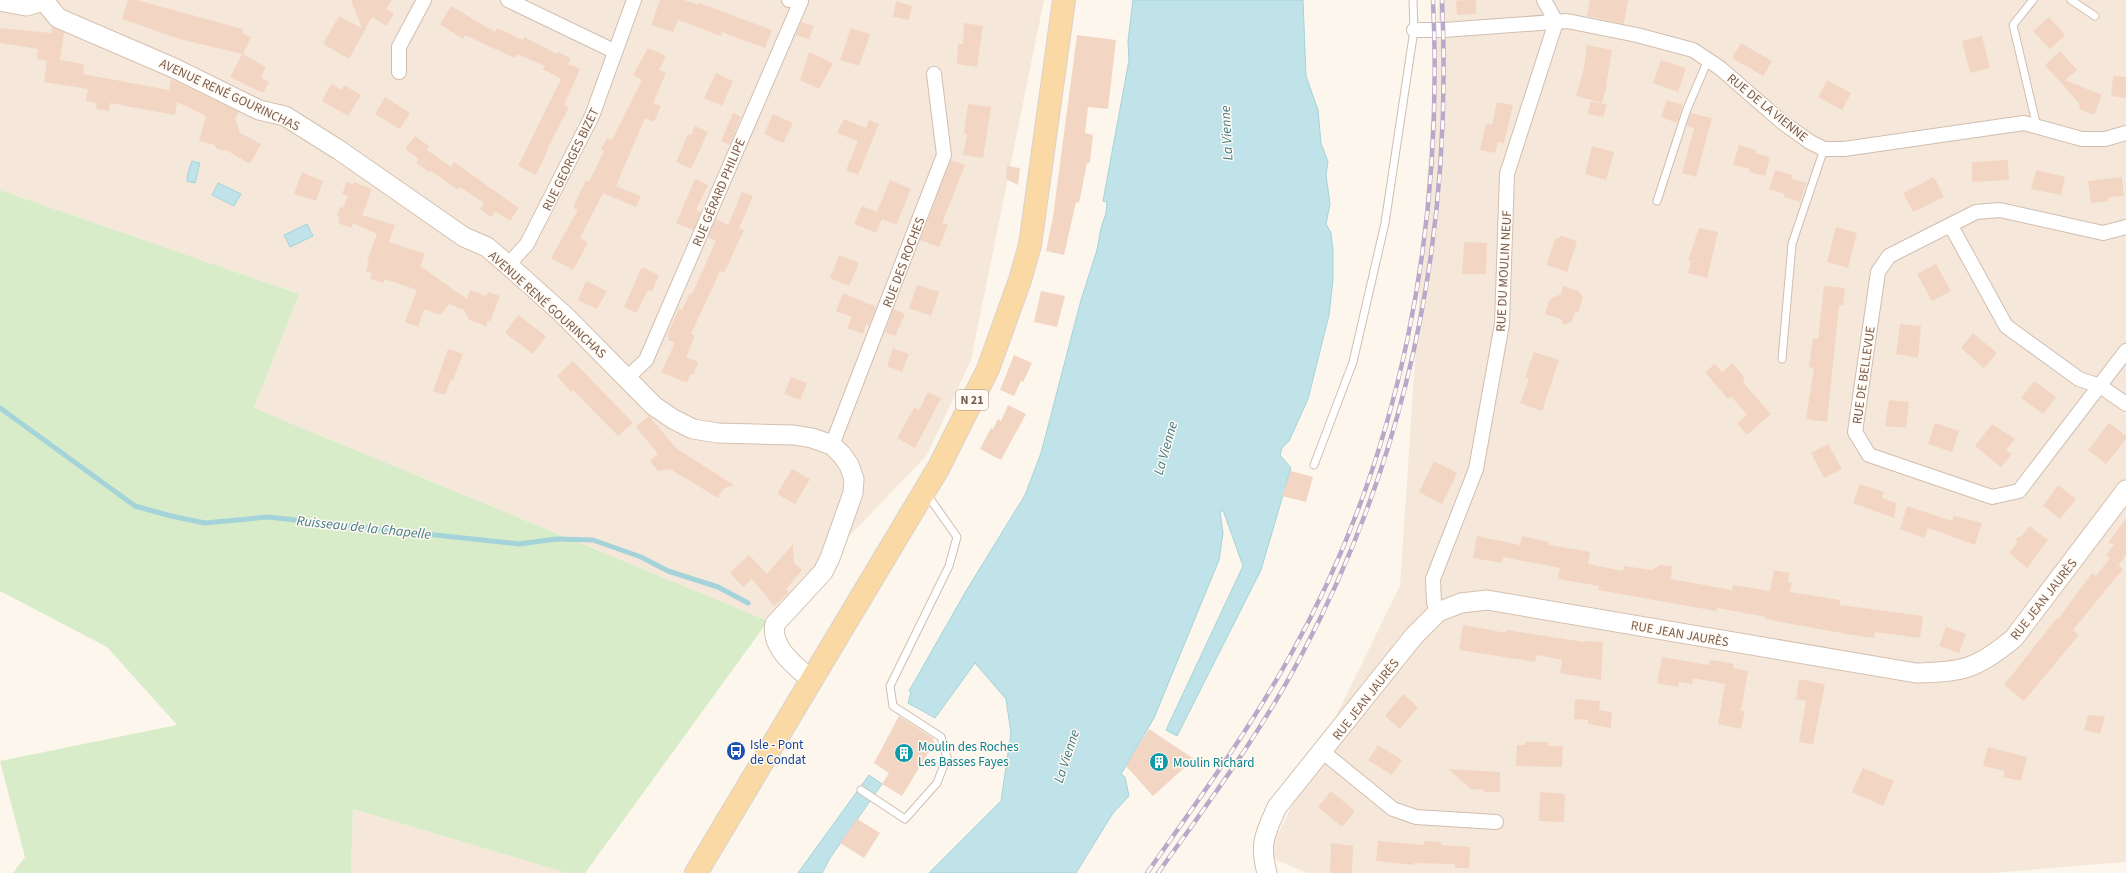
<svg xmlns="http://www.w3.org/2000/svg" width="2126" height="873" font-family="'Source Sans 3',sans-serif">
<rect width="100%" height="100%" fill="#fdf6ec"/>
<g fill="#f5e8da">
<path d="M0,0H1044L971,360L927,455L768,621L254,408L299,294L0,190Z"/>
<path d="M1439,0H2126V862L1990,873H1307L1267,856L1400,586Z"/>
<path d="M353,809L567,873H351Z"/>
</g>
<path fill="#d8ecc9" d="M0,190L299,294L254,408L768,621L585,873H567L353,809L351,873H13L25,857L0,761L177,725L107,647L0,591Z"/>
<g fill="#bfe3e8" stroke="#a5d3da">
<path d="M1133,0H1303L1306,76L1318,110L1321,143L1328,162L1326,175L1330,204L1326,224L1331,233L1333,250V279L1329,315L1308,399L1289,441L1282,448L1280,455L1291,468L1261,570L1177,736L1166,730L1243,566L1223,510L1220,512L1223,533L1219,560L1154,718L1121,774L1125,777L1129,796L1113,813L1076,873H929L1001,801L1011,733L1006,699L975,663L935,718L908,703L911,692L909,691L966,591L1025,495L1041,453L1081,300L1097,250L1101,228L1106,213L1107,202L1103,201L1129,60L1128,41Z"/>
<path d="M192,161L200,163L195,183L187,181L188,173Z"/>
<path d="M218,183L241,194L234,206L212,195Z"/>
<path d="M307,224L313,236L290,247L284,235Z"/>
<path d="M869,775L882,784L830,858L822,873H798Z"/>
</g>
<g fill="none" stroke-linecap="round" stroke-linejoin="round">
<path stroke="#a5d3da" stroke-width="5" d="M0,408L135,506L171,516L205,523L268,517L519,544L556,539L593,540L641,557L668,571L718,587L748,603"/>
</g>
<g fill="#f3d5c3">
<path d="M128,0H137L243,29L242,33L251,37L243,54L266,67L261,77L269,82L263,93L230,77L242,54L179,39L122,19Z"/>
<path d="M351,0H392L386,9L394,13L387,26L372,17L349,59L323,44L339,16L362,28Z"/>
<path d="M660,0H684L699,5V3L772,30L765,48L722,32L721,36L678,20L673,32L651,25Z"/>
<path d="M1464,0H1476V14L1457,15L1456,1Z"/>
<path d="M1590,0H1628L1624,24L1587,16Z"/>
<path d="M896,1L912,6L909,20L893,17Z"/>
<path d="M451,6L495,32L497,28L523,40L524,37L557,54L558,52L571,58L568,64L580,69L564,105L569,107L547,150H548L536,175L518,166L561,79L543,69L545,66L517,54L514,58L465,35L463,39L440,24Z"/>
<path d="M2049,17L2065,35L2050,49L2033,31Z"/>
<path d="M801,22L814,26L809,39L796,35Z"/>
<path d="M964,23L983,26L977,67L957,64L958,44H963Z"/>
<path d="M52,27L64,32L60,60L84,64L83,74L169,90L171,79L239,112L235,118L240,133L261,144L250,164L226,150L222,151L216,148L215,145L199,141L206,116L177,102L175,115L110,103L109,111L96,109L97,103L86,101L88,89L44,82L47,61L37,59L38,49L0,43V28L51,33Z"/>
<path d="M851,28L870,34L859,66L840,60Z"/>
<path d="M1077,35L1116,40L1108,109L1088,107L1085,133L1093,135L1090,163H1087L1079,203L1076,202L1064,255L1046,251L1053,217Z"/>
<path d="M1982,36L1990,68L1970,73L1962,41Z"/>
<path d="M1741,43L1772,61L1763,76L1732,58Z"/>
<path d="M1587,45L1612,50L1606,86H1607L1602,103L1576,96L1584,68Z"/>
<path d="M648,48L666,56L659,70L666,73L653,103L661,106L654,122L645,118L616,186L641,196L636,207L603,193L580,238L588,243L573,270L551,258L578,210L573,207L586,180L589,182L604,151L601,150L607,138L612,140L642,80L633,75Z"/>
<path d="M2060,51L2077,70L2065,80L2102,95L2094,115L2080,109L2079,103L2045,65Z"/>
<path d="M809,52L833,63L819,89L800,80Z"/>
<path d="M1661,60L1686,68L1678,92L1653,83Z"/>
<path d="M716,73L733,81L722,106L704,98Z"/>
<path d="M2113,76L2126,77V98L2111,96Z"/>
<path d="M1827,80L1851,93L1842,110L1818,97Z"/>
<path d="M331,84L342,90L344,85L361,95L348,116L322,101Z"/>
<path d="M385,97L410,113L400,129L375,114Z"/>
<path d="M1667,100L1683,105L1677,123L1661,117Z"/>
<path d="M1591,101L1607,105L1603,117L1587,114Z"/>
<path d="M1497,102L1513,105L1504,143L1498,142L1495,153L1480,150L1486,124L1492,125Z"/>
<path d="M968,104L991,107L983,158L963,155L967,134L964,133Z"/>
<path d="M733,113L741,117L730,145L721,141Z"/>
<path d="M1691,113L1712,118L1696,177L1682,173L1694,128L1687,126Z"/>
<path d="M773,114L793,123L783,143L764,134Z"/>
<path d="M844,119L866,128L869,120L879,124L858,175L846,170L858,141L837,133Z"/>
<path d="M695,126L708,132L691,169L676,162L688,134L691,135Z"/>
<path d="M415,136L429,146L427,150L451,167L454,162L519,208L510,221L495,211L491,217L480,209L484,203L460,187L458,190L431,171L429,172L416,163L419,159L405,149Z"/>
<path d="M1739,145L1756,150L1755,153L1770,157L1765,176L1749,172L1750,169L1733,165Z"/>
<path d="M1592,146L1614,152L1606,180L1585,174Z"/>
<path d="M951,160L965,165L942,223L948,225L939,247L920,240Z"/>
<path d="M2008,160L2009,180L1972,182V162Z"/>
<path d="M1007,166L1020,168L1018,185L1006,179Z"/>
<path d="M1775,170L1792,175L1791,178L1806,183L1800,202L1784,197L1785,194L1769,189Z"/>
<path d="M2036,170L2065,177L2061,195L2031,189Z"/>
<path d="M302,172L323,181L316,201L294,194Z"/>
<path d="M1934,177L1944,197L1913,212L1903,193Z"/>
<path d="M2122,177L2124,196L2108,197L2109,201L2091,203L2088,181Z"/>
<path d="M695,179L708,185L696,210L701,212L693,230L676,223Z"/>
<path d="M890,180L911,189L896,225L882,219L876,233L854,224L862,206L877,212Z"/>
<path d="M347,182L353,184L354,182L372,189L362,215L395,225L389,242L425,254L420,266L467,299L470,290L486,296L488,292L500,296L490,322L488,320L486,326L469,320L464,310L449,304L440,315L424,309L418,327L405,322L417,290L385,279L383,283L370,279L372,273L366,271L369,262L367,261L377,234L353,223L351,228L338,223L340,217L337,216L340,207L343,208L348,196L342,194Z"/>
<path d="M742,192L753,196L739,228L744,230L724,273L720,271L691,334L695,336L686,357L698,362L693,375L691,374L687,382L682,381L661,372L675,343L668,340L669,337L667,336L679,308L682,310L690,293L692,294L716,241L708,237L716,219L728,225Z"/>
<path d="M1836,227L1857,233L1848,268L1827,262Z"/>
<path d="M1699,228L1718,232L1707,278L1688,273L1691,261L1688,260Z"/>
<path d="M1562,236L1577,241L1567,272L1546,265L1555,240Z"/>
<path d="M1464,242L1487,243L1486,274H1462Z"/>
<path d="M839,255L859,263L849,286L830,278Z"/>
<path d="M1936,264L1951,291L1932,301L1917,274Z"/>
<path d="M642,267L659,275L652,291L648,290L636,313L624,307Z"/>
<path d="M586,281L607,291L597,309L578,300Z"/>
<path d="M917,285L939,292L931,316L909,308Z"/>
<path d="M1563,286L1579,291L1583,298L1578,313L1575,312L1572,321L1564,325L1561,319L1545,314L1549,300L1561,294Z"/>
<path d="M1824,286L1845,288L1843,305H1839L1827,422L1806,419L1814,368L1809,367L1813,338L1818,339Z"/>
<path d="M1041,291L1065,296L1057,327L1034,322Z"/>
<path d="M843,293L876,307L869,326L866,324L863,334L847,328L852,317L836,311Z"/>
<path d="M893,309L905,314L895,336L885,332Z"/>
<path d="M518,315L546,336L533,354L505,333Z"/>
<path d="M1900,324L1921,326L1918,358L1896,354Z"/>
<path d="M1973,333L1997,353L1984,368L1961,348Z"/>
<path d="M893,348L909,354L902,372L887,366Z"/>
<path d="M448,349L463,354L453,380L451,379L445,395L433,391Z"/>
<path d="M1534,352L1559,360L1542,411L1520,403L1529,379L1525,377Z"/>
<path d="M1014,355L1032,363L1023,382L1021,381L1014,396L1000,390Z"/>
<path d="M573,361L633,423L618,436L573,390L571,392L557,376Z"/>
<path d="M1732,363L1745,378L1743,381L1745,385L1771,414L1747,435L1737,423L1747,415L1731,396L1728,399L1705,372L1715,364L1722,372Z"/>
<path d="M791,377L807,383L800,400L784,394Z"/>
<path d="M2034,381L2056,397L2043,414L2021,398Z"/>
<path d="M928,392L941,398L915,448L897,438L914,408L919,410Z"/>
<path d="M1889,400L1909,402L1906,428L1885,426Z"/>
<path d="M1008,405L1026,414L1001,460L980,449L991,428L993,429L998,419L1001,421Z"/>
<path d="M649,416L677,449L734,485L723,489L718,498L670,469L658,471L650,461L658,454L636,427Z"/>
<path d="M1935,423L1959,431L1952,452L1928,444Z"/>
<path d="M2109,423L2126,436V439L2106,464L2088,450Z"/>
<path d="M1992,424L2015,439L2006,450L2012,454L2001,467L1975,446Z"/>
<path d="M1828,444L1842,469L1824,478L1811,453Z"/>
<path d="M1434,461L1457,473L1442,504L1419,492Z"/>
<path d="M792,469L810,479L795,504L777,494Z"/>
<path d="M1291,471L1313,477L1306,502L1282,496Z"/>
<path d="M1860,484L1884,492L1882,498L1896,503L1894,518L1853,503Z"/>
<path d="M2058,485L2076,499L2060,519L2043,506Z"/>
<path d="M1907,506L1952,521L1954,516L1982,523L1975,545L1928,528L1924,538L1900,529Z"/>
<path d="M2126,519V555L2119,565L2106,555L2114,544L2108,543Z"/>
<path d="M2029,526L2048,540L2027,568L2009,553L2017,543L2016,538L2022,536Z"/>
<path d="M1477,536L1520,545L1522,536L1549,542V545L1590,552L1588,564L1623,571L1624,566L1652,570L1660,565L1672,566L1671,579L1732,590L1733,585L1770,591L1774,570L1789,573L1788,582H1792L1790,592L1840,600V605L1923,616L1920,638L1875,632L1874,638L1852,635L1765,619L1766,617L1717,608L1716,611L1598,590L1599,586L1558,579L1560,568L1503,557L1502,563L1473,558Z"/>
<path d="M793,544L794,563L802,570L786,589L789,592L774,606L752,579L743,587L730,573L749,555L767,574Z"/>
<path d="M2110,558L2123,569L2073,630L2079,635L2024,701L2004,685L2057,618L2058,619L2092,573L2096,576Z"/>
<path d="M1463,625L1506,633V630L1584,642V641L1603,642L1601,680L1560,673L1562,660L1537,655L1535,662L1459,650Z"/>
<path d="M1946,627L1966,634L1959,653L1939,646Z"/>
<path d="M1662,657L1709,665L1710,660L1734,664L1733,668L1748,671L1741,711H1745L1741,729L1718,724L1725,684L1693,678L1692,684L1679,682L1678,687L1657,683Z"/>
<path d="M1799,679L1825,684L1813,744L1799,742L1806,701L1796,699Z"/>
<path d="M1403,694L1418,707L1400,729L1385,716Z"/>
<path d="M1575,699L1600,701L1599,710L1612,712L1611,728L1588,724V720L1574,719Z"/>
<path d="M2088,715L2105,716L2100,734L2084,730Z"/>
<path d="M899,716L933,738L934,743L902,796L882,784L889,773L874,763Z"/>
<path d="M1149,729L1194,759L1153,796L1126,766Z"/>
<path d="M1525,742H1548L1547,746H1563L1562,767L1516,766L1517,745H1525Z"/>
<path d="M1378,745L1402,760L1392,775L1368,760Z"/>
<path d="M1988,747L2027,757L2021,781L2003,777L2005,771L1983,766Z"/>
<path d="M1863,768L1894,781L1883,806L1852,792Z"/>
<path d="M1448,769L1500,772V792H1484V790L1471,789Z"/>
<path d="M1331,791L1355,811L1342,827L1318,807Z"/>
<path d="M1540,792L1565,794L1564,822L1539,821Z"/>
<path d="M857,819L880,833L864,858L840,843Z"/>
<path d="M1378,841L1424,845V841L1441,842V845L1470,847L1469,868H1455V864L1414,863V865L1376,861Z"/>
<path d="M1331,843L1353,846L1352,873H1330Z"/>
</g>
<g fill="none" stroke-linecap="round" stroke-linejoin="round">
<defs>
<g id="lane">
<path d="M2033,0L2013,25L2037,127"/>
<path d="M2071,0L2095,16"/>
<path d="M1657,201L1687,109L1708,60"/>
<path d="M1782,359L1792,244L1824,149"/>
<path d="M1314,465L1353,362L1385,223L1414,30L1413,0"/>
<path d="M861,790L905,819L937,783L947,757L941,737L893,706L890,686L949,566L957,537L926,493"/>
</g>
<g id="street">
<path d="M508,0L614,51"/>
<path d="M1414,30H1444L1567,21L1637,35L1693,50L1720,68L1782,122L1810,142L1824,149H1844L2024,123L2082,139H2105L2126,133"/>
<path d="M399,72V47L424,0"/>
<path d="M1951,226L2006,326L2079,379L2100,386L2126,404"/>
<path d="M2126,227L2103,233L2000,210L1976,212L1889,256L1878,272L1855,432L1869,455L1992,497L2019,491L2126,351"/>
<path d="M508,265L527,244L592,116L634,0"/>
<path d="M628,377L646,360L801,1L789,0"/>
<path d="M832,445L944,155L934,74"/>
<path d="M1438,612L1434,603L1433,579L1476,469L1502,324L1507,174L1556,22L1544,0"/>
<path d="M1323,752L1393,809L1416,817L1496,822"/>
</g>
<g id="secondary">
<path d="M0,1L26,6L44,1L58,18L174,68L259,110L285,116L339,150L464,237L487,247L508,265L564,315L654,406L673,419L693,429L718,433L794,435L812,438L832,445L842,455L849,465L854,479L853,493L830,558L823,572L775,624C770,648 796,666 811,680"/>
<path d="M1267,873C1259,843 1265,834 1277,807L1414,636L1438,612L1461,603L1487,600L1916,673C1963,672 1977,669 2014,638L2126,490"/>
</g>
<path id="primary" d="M696,873L939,467L988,369L1020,280L1030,245L1064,0"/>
</defs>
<use href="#lane" stroke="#d1beb0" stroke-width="9"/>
<use href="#street" stroke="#d1beb0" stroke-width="16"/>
<use href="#secondary" stroke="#d6c0b0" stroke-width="21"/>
<use href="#primary" stroke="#dad1cd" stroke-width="24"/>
<use href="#lane" stroke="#fff" stroke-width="7"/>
<use href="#street" stroke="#fff" stroke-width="14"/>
<use href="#secondary" stroke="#fff" stroke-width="19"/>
<use href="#primary" stroke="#fbd9a5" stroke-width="22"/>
<defs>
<g id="rail">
<path d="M1147,873C1197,802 1248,732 1290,656C1402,457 1444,226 1433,0"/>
<path d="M1158,873C1208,803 1261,733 1301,656C1410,451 1453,232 1442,0"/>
</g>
</defs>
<use href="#rail" stroke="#b9a8c9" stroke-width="4.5"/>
<use href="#rail" stroke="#fffaf3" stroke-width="3" stroke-dasharray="9" stroke-linecap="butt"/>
</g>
<defs>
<symbol id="bus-disc" viewBox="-11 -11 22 22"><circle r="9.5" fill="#1a4fb4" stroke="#fffaf3"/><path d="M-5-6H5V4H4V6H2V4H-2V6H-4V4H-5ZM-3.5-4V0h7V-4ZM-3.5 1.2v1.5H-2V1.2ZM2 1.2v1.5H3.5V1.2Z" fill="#fff"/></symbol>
<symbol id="building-disc" viewBox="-11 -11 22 22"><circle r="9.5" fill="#0f9aa8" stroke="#fffaf3"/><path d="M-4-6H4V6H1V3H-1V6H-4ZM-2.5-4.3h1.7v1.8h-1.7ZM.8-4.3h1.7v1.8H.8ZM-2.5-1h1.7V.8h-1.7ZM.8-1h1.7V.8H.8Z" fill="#fff"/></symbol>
</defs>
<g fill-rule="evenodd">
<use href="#bus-disc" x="725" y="740" width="22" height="22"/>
<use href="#building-disc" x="893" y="742" width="22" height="22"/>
<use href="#building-disc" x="1148" y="751" width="22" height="22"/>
</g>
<g text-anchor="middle" stroke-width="3" stroke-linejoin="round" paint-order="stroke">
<rect fill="#fffaf3" stroke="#a28b7f" stroke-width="1" x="956" y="390" width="32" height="20" rx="3"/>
<g font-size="12" font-weight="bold" fill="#7a5c4d">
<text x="972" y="404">N 21</text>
</g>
<g font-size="13" fill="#7a5c4d" stroke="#fffaf3">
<text transform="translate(230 94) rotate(25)" y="5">AVENUE RENÉ GOURINCHAS</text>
<text transform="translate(1768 107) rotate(39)" y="5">RUE DE LA VIENNE</text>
<text transform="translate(570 159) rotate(-64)" y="5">RUE GEORGES BIZET</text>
<text transform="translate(718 192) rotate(-67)" y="5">RUE GÉRARD PHILIPE</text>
<text transform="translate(903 262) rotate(-69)" y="5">RUE DES ROCHES</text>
<text transform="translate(1503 271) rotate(-87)" y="5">RUE DU MOULIN NEUF</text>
<text transform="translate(548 304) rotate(42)" y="5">AVENUE RENÉ GOURINCHAS</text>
<text transform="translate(1863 375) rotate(-82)" y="5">RUE DE BELLEVUE</text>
<text transform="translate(2043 599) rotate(-52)" y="5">RUE JEAN JAURÈS</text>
<text transform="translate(1680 633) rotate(10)" y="5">RUE JEAN JAURÈS</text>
<text transform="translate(1365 699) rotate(-52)" y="5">RUE JEAN JAURÈS</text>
</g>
<g font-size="13" fill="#164399" stroke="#fffaf3" text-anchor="start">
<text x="750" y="749">Isle - Pont<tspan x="750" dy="15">de Condat</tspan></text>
</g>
<g font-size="13" fill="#0d838f" stroke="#fffaf3" text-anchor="start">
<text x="918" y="751">Moulin des Roches<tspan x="918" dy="15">Les Basses Fayes</tspan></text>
<text x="1173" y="767">Moulin Richard</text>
</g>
<g font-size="14" font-style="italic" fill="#437c86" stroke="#fffaf3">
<text transform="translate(1226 133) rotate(-93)" y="5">La Vienne</text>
<text transform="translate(1165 448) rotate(-74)" y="5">La Vienne</text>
<text transform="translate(364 527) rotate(6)" y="5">Ruisseau de la Chapelle</text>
<text transform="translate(1066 756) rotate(-72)" y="5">La Vienne</text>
</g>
</g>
</svg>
